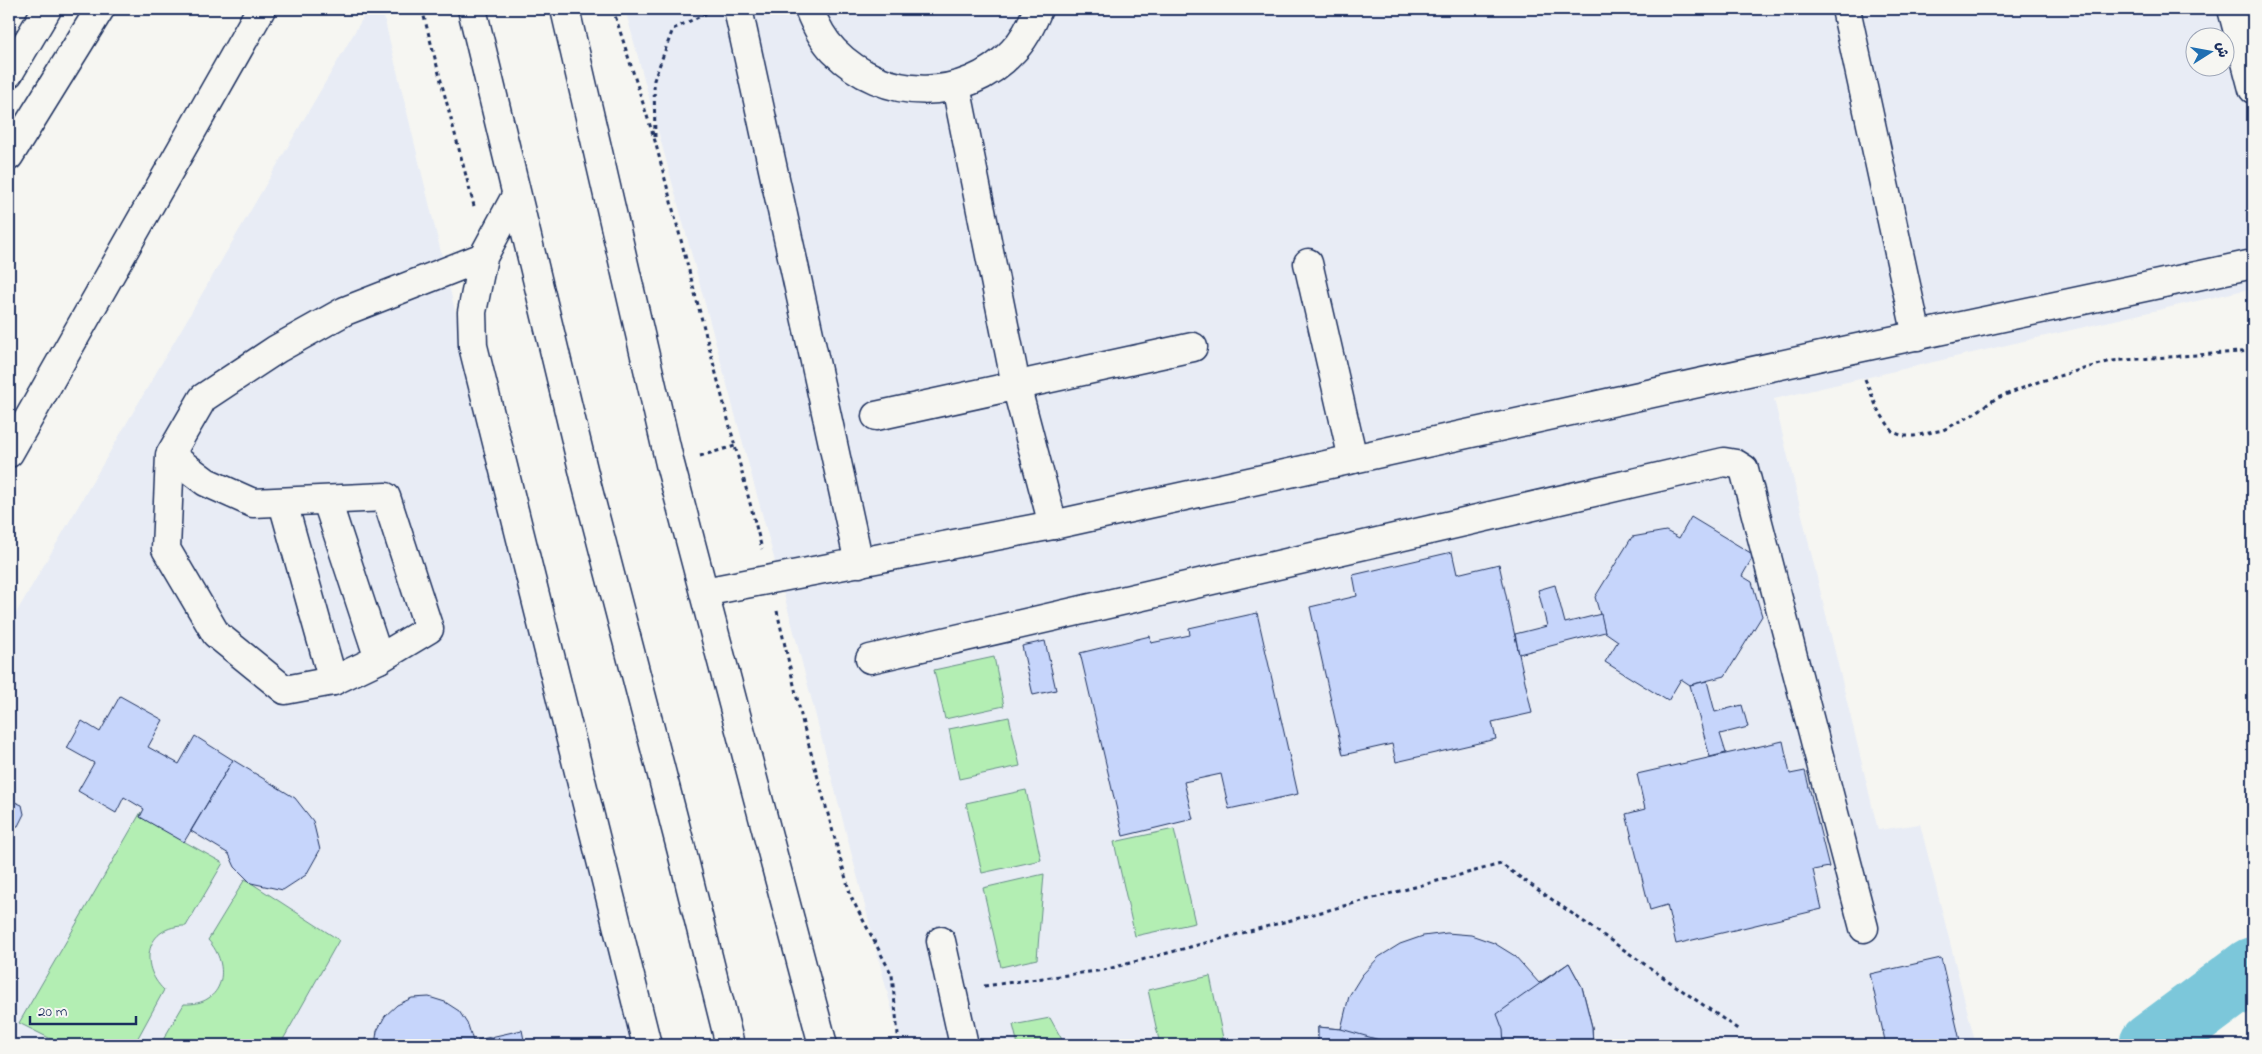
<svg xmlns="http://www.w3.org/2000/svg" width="2262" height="1054" font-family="'Indie Flower','Playpen Sans Arabic',sans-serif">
<rect width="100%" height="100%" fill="#f6f6f2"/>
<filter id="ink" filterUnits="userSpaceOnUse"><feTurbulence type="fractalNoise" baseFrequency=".02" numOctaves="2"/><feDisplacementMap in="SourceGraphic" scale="10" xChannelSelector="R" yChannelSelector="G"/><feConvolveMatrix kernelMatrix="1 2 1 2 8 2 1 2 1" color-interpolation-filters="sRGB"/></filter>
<g filter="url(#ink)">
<g fill="#e8ecf5" fill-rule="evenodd">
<path d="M368,9H382L633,1045H9V625Z"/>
<path d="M625,9H2253V288L1774,399L1878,830L1920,824L1976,1045H901L793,628ZM2194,38H2224V68H2194Z"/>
</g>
<g fill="#b3eeb3" stroke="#678e88">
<path d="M994,657L1004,706L945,719L934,670Z"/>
<path d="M1009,717L1020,766L959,779L949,729Z"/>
<path d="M1026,790L1041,860L982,873L966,803Z"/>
<path d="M141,812L140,817L223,863L186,926C146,925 138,965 164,990L134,1045H63L19,1023Z"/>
<path d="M1174,829L1195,923L1135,936L1114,842Z"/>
<path d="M1044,874L1037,959L1001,967L983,888Z"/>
<path d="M245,879L339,940L280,1045H160L184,1004C224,1006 232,966 208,940Z"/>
<path d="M1210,976L1224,1043L1213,1045H1160L1148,990Z"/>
<path d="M1050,1018L1065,1045H1018L1013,1025Z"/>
</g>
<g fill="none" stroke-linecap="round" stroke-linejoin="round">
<path stroke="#7bc7da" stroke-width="64" d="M2151,1045L2253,969"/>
</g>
<g fill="#c6d5fb" stroke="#1b2f5e">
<path d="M1691,517L1754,555L1742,576L1752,582L1762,616L1725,676L1690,685L1681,679L1668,701L1605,662L1618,641L1605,632L1595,597L1632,537L1666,531L1679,538Z"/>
<path d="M1452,552L1457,574L1499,564L1532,713L1492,722L1496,739L1396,762L1392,744L1343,755L1310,607L1357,596L1353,575Z"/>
<path d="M1555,585L1565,623L1601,614L1605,632L1519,654L1515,634L1547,626L1538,590Z"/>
<path d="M1257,613L1298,794L1229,809L1221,774L1184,782L1193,819L1123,836L1080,653L1150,636L1151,643L1190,635L1189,628Z"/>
<path d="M1045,641L1056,690L1033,695L1022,646Z"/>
<path d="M1707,681L1715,712L1742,705L1748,727L1720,734L1726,753L1710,757L1690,685Z"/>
<path d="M120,696L163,720L148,747L179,764L195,736L233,760L184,842L140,817L144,809L124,797L116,813L78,791L94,763L67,748L82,721L100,732Z"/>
<path d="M1783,741L1790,774L1805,771L1829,867L1813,870L1822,909L1676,944L1667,905L1650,910L1626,814L1645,809L1637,774Z"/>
<path d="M233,760L295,798L313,821L320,850L306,875L283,890L251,883L235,867L229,854L191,831Z"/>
<path d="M10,800L22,805L24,814L18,826L9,827Z"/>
<path d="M1447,933L1471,935L1494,943L1515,956L1539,983L1569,963L1582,987L1592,1027L1593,1045H1318V1027L1341,1029L1349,996L1362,975L1379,957L1400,944L1423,936Z"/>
<path d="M1941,958L1961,1045H1886L1870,974Z"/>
<path d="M1569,963L1582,987L1592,1027L1593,1045H1504L1503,1030L1497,1014Z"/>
<path d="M429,997L445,1002L459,1011L468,1025L473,1041L522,1030L525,1045H375L377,1031L385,1016L397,1005L412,998Z"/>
<path d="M1318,1027L1341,1029L1397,1045H1318Z"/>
</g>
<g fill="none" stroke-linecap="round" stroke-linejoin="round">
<defs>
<g id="minor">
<path d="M738,9L859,563"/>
<path d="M809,9C815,24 822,39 834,51C883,101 964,104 1013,51C1025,39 1032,24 1038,9"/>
<path d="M1846,9L1917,336"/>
<path d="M2232,9L2253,89"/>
<path d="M956,86L1016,385L1053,525"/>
<path d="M516,196L483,257L472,312L473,346L647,1045"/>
<path d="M1308,263L1353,459"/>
<path d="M876,416L1193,347"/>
<path d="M9,453L261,9"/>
<path d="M170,455L206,482L253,503L386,497L429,629L379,659L333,681L285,690L216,634L166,549L170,455L203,398L277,349L345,311L483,257"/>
<path d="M327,501L379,659"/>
<path d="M283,503L333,681"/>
<path d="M704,592L1053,525L1853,349L2253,264"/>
<path d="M870,659L1724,462L1736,464L1744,469L1864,928"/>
<path d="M941,941L964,1045"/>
</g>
<g id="major">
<path d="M472,9L587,486L681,848L730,1045"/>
<path d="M565,9L670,464L823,1045"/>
</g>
<g id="highway">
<path d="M9,73L47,9"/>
<path d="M9,156L100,9"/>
</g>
</defs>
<use href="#minor" stroke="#1b2f5e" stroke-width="31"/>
<use href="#major" stroke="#1b2f5e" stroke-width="31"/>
<use href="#highway" stroke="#1b2f5e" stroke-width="31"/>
<g stroke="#1b2f5e" stroke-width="3" stroke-dasharray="4 4" stroke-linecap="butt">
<path d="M422,9L474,206"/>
<path d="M613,9L655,141L762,549"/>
<path d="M655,137L654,80L673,29L707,13"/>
<path d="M9,195L14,187"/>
<path d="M1865,379L1878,410L1893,432L1903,436H1914L1943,430L1971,416L1995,399L2038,382L2111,361L2253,351"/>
<path d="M700,456L735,446"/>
<path d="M777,611L803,724L851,897L892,975L899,1045"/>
<path d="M984,986L1104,970L1501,864L1739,1030"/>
</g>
<use href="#minor" stroke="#f6f6f2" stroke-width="28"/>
<use href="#major" stroke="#f6f6f2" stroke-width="28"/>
<use href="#highway" stroke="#f6f6f2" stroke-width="28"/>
</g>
</g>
<rect width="2262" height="1054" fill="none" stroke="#f6f6f2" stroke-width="30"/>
<rect x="15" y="15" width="2232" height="1024" fill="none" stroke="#1b2f5e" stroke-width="2" filter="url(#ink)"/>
<g transform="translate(2210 52) rotate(79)"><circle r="24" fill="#f6f6f2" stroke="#9ea6b7"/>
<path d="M0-4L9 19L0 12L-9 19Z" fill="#1f6fb2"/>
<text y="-8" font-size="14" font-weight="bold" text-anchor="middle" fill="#1b2f5e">ش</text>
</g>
<path d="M30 1016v8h106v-8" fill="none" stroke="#1b2f5e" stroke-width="2.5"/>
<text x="38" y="1016" font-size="15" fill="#1b2f5e" stroke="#f6f6f2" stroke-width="4" paint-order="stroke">20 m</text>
</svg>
